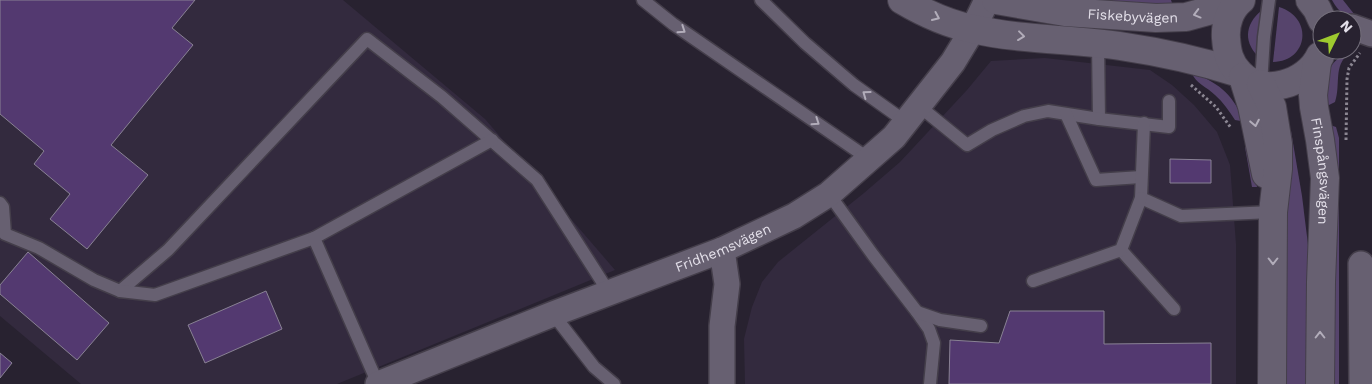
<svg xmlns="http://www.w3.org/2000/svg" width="1372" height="384" font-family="'Work Sans',sans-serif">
<rect width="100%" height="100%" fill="#282230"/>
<g fill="#332a3e">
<path d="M0,0H343L485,119L615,270L337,384H81L0,316Z"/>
<path d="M1045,58L1150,70L1172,85L1194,105L1217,132L1230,165L1236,244V384H745L744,339L752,307L762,282L778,262L864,193L900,162L967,90L991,61Z"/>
</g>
<g fill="#56446c">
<path d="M1039,0H1171L1174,9Z"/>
<path d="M1332,0H1343L1358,19C1345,18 1338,11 1332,0Z"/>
<path d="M1279,7C1313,17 1309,61 1273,62Z"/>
<path d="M1264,9L1258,56C1242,41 1246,21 1264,9Z"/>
<path d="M1349,54C1333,65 1341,85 1335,102L1329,105H1322C1326,84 1325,59 1349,54Z"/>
<path d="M1192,73C1216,81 1233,94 1242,118L1241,121L1235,120C1229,111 1223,102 1215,95C1207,87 1195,83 1192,73Z"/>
<path d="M1330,125L1336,127L1339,138V384H1333Z"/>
<path d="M1291,131L1302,196L1309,253L1308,384H1284L1285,132Z"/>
<path d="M1246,142L1253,163L1257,187H1252L1245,147Z"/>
</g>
<g fill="#533970" stroke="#898294">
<path d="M0,0H195L172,28L193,45L111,145L148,175L87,249L50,219L70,194L34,164L44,151L0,114Z"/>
<path d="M1170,159L1211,160V183H1170Z"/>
<path d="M28,252L109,323L77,360L0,294V285Z"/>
<path d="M266,291L282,329L205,363L188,325Z"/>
<path d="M1010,311H1104V344L1211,343V384H949L950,340L999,343Z"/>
<path d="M0,353L12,363L0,378Z"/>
</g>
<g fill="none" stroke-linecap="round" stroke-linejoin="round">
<defs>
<g id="lane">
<path d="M643,0L673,24L869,159"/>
<path d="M761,0L805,43L854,85L906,122"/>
<path d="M1098,44L1099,119"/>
<path d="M1261,84L1264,37L1269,0"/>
<path d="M919,106L967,145L992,130L1024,116L1048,111L1099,119L1169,127V101"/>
<path d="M1066,114L1096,180L1141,177"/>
<path d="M1144,123L1141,198L1181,216L1273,212"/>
<path d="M829,194L873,255L917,312L929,329L934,343L930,384"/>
<path d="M0,203L3,207L5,234L39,248L94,280L120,291L168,250L367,39L442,97L537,180L610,294"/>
<path d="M1121,250L1174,309"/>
<path d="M1033,281L1121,250L1141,198"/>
<path d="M120,291L155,295L314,238"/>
<path d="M917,312L940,320L981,326"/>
<path d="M553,314L594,367L614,384"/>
<path d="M378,384L314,238L492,140"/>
</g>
<g id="street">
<path d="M1352,27L1372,34"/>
<path d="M1361,264L1362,384"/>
<path id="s1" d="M378,384L553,314L722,250L794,216L829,194L894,137L953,62L973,29L987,0"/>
<path d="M722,384V326L727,284L722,250"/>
</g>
<g id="secondary">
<path d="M902,0C924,13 948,24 973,29C1020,40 1072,39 1120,46C1160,52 1201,61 1239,73"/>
<path id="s2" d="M996,0L1065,12L1156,18L1186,17L1237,3"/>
<path d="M1241,0C1230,9 1225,24 1226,38C1227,52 1229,62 1239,73C1262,98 1307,84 1320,56"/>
<path d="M1310,0L1317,9L1322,20"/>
<path id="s3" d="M1317,62L1313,95L1314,107L1320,140L1325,178L1321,282L1320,384"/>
<path d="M1243,77L1252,106L1266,174"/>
<path d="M1261,84L1272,107L1278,144V169L1273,212L1272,384"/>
</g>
</defs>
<use href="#lane" stroke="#443e4a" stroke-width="15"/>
<use href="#street" stroke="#443e4a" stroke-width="28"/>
<use href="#secondary" stroke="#443e4a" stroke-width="30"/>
<g stroke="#8b8692" stroke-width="3" stroke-dasharray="2.5 2.5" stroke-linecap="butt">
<path d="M1191,85L1216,107L1231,128"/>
<path d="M1346,140L1347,79L1349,68L1360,53"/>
</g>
<use href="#lane" stroke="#676071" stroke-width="12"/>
<use href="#street" stroke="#676071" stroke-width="25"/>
<use href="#secondary" stroke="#676071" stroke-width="28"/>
</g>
<defs><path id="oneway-chevron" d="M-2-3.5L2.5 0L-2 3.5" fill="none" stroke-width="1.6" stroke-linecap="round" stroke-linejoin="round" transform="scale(1.25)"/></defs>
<g stroke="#b2adba">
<use href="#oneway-chevron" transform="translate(1197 14) rotate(165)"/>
<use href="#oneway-chevron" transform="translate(936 17) rotate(24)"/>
<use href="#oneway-chevron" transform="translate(682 30) rotate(34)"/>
<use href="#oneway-chevron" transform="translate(1021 36) rotate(7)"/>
<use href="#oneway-chevron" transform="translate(866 94) rotate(-144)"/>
<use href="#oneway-chevron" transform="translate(816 122) rotate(34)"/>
<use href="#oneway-chevron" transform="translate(1255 123) rotate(79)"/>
<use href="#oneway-chevron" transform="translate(1273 261) rotate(90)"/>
<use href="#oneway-chevron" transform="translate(1320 335) rotate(-90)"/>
</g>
<g text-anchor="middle" stroke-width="4" stroke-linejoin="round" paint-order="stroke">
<g font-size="14" fill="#e4e0ea" stroke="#282230">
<text dy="5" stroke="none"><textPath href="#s2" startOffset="138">Fiskebyvägen</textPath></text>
<text dy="5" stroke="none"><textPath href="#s3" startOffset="110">Finspångsvägen</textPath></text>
<text dy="5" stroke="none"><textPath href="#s1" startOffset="371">Fridhemsvägen</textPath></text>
</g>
</g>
<g transform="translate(1337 35) rotate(48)"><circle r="24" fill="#282230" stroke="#736e7a"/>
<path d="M0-4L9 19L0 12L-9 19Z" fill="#9eca2f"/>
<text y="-8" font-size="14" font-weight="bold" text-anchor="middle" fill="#e4e0ea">N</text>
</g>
</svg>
